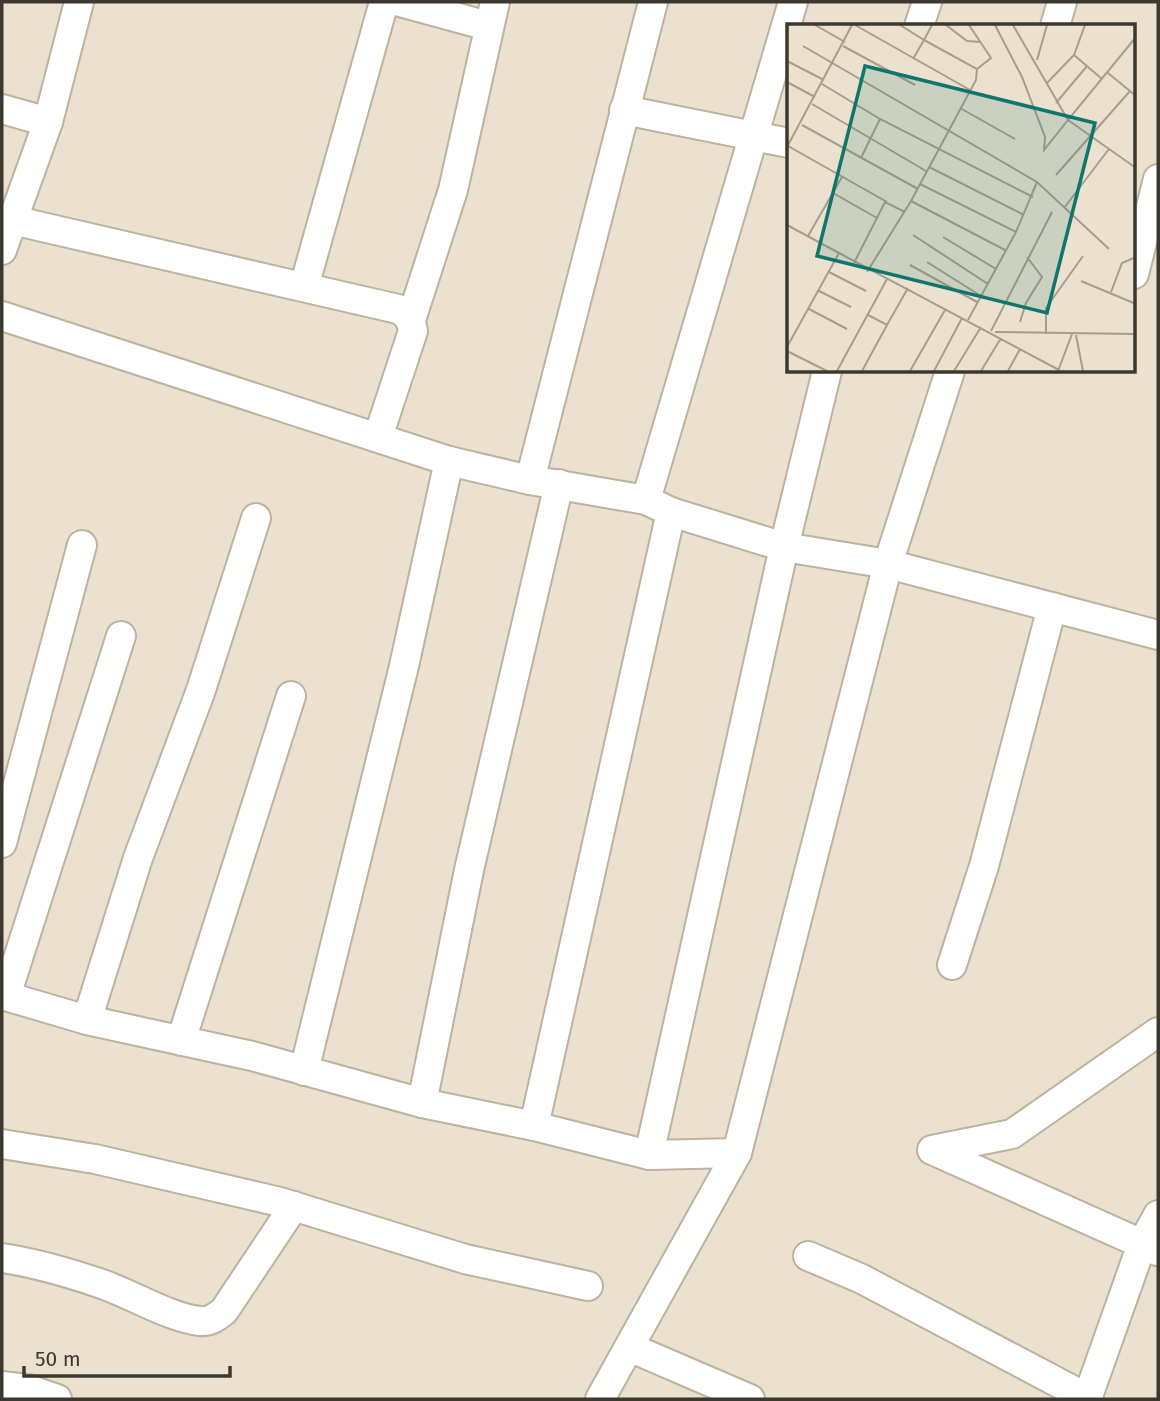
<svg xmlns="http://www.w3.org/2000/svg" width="1160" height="1401" font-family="'Fira Sans',sans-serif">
<rect width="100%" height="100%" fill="#ece1ce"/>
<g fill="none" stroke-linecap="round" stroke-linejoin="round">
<defs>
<g id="minor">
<path d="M400,2L488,26"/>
<path d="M919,26L927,2"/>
<path d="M1055,26L1062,2"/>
<path d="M2,109L48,122L79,2"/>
<path d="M624,110L789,143"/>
<path d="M12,220L398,309C408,314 411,320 413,331L378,437"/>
<path d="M2,250L48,122"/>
<path d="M1134,274L1158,179"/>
<path d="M304,287L384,2"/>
<path d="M2,316L449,461L530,480L646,500L671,512L784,547L888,564L1158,635"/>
<path d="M411,320L453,190L495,2"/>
<path d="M530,480L653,2"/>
<path d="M559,484L469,870L422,1103L534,1126L649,1155L737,1153"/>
<path d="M646,500L793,2"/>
<path d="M2,843L82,545"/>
<path d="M952,965L984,866L1052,607"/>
<path d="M2,995L87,1020L252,1056L422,1103"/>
<path d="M6,996L121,636"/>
<path d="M87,1020L138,858L201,690L256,518"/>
<path d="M181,1041L291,696"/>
<path d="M304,1071L404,666L449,461"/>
<path d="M534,1126L671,512"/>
<path d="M2,1144L95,1159L280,1202L465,1259L588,1286"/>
<path d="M649,1155L784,547L827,371"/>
<path d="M1157,1251L1142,1244L1158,1215"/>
<path d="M808,1256L862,1279L1089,1399"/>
<path d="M2,1258C36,1263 70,1273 102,1284C131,1294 170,1318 200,1321C210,1322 216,1317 224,1311L294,1206"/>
<path d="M629,1347L750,1399"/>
<path d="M2,1386L28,1389L57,1399"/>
<path d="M600,1399L737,1153L888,564L950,371"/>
<path d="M1087,1399L1142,1244L932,1150L1012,1134L1158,1032"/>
</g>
</defs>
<use href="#minor" stroke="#bdb2a0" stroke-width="32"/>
<use href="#minor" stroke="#fff" stroke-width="28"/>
</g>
<g transform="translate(787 24)">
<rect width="348" height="348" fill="#ece1ce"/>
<path fill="none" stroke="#a69d8f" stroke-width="2" d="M28,1L58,18M68,1L183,66M113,1L137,16L126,35M159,1L180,17L194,18M182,1L204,34L190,45M208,1L235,53L258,113L257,126L281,96L349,144M226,1L281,96L349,13M16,22L250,158L322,225M56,22L128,61M287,31L315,55M250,36L260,1M0,37L37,56M321,49L349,72M0,58L28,73M260,59L287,31L298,1M35,60L93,95L246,173M269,79L300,42M25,80L139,147M173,84L228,115M15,101L131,165M1,122L100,178M0,123L65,1M74,134L93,95M142,143L237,191M269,151L343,67M133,160L229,208L250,158M46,169L90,194M124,177L218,226M277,184L322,125M0,201L52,229L0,323M126,211L201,260M21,212L55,153M156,213L209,245M52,229L274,347M140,238L194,272M67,239L98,178L118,188M123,241L190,278M42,248L79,267M80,248L124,177L189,56L190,45L137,16L145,1M294,257L349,280M32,267L64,283M324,268L335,239L349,233M22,285L60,305M81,291L100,301L121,264M181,296L229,208M233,298L239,279L255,253L240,233M204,307L265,188M208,308L349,310M259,310V284L296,232M289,311L296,347M0,327L40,347M50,347L100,255M75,347L100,301M123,347L158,286M147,347L175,294M167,347L194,303M194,347L214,314M221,347L233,325M271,347L285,310"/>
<path fill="#0f766e" fill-opacity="0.15" stroke="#0f766e" stroke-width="3.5" d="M78,42L308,99L260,289L30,232Z"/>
<rect width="348" height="348" fill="none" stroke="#3c3830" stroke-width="3.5"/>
</g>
<rect width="1160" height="1401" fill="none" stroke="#3c3830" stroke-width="7"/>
<path d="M24 1366v10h206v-10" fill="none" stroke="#3c3830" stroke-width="3.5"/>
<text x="35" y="1366" font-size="21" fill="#3c3830" stroke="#ece1ce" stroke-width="5" paint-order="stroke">50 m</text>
</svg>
